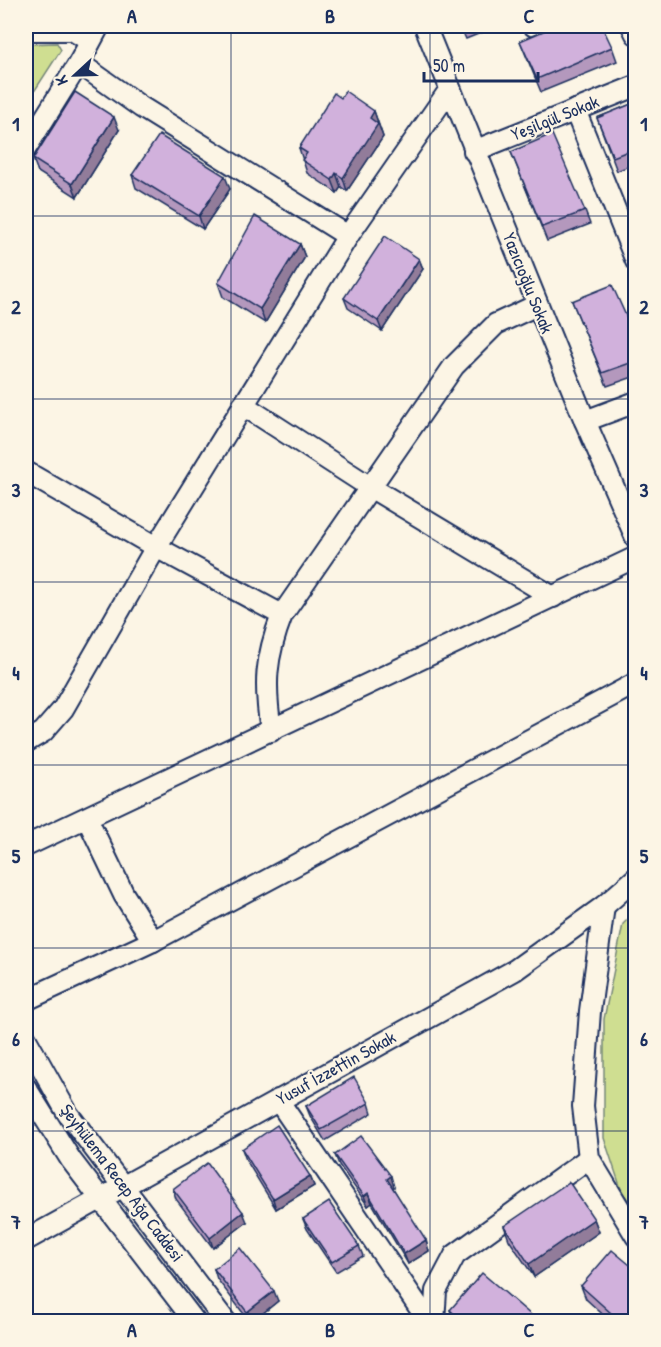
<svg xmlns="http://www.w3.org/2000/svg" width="661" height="1347" font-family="'Patrick Hand',sans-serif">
<rect width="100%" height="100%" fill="#fcf5e5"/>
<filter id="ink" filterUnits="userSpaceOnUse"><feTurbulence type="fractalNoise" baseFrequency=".0167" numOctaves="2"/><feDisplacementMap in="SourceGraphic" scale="12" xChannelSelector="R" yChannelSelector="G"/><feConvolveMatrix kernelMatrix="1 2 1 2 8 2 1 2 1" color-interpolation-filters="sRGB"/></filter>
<g filter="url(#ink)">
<g fill="#cfde91" stroke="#758678" stroke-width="1.5">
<path d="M57,43L61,50L26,104V44Z"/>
<path d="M635,912V1209L622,1192L604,1138V1019L623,924Z"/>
</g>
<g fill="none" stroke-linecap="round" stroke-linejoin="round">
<defs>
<g id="minor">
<path d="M425,26L585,421L636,538"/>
<path d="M534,26H538"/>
<path d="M632,26L636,34"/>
<path d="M26,30H72L90,41"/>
<path d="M79,63L141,107L348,236"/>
<path d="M575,110L636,261"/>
<path d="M26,148L79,63L99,26"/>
<path d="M474,151L636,86"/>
<path d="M243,405L370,487L553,597"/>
<path d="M585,421L636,402"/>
<path d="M26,472L156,547L282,615"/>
<path d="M271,731C264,684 265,659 282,615L454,366L496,324L537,305"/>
<path d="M26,742L43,732L63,709L156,547L348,236L450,89"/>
<path d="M87,818L124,895L153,941"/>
<path d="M26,846L636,557"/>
<path d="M604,906L590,1011L583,1106L589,1158L636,1236"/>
<path d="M26,1000L153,941L636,683"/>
<path d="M26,1039L68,1114L226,1322"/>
<path d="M26,1088L71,1160L195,1322"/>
<path d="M278,1100L429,1322"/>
<path d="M26,1240L515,970L604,906L636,878"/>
<path d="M434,1322L436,1291L455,1255L589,1158"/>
</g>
</defs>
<use href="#minor" stroke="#1b2f5e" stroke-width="24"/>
<use href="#minor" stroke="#fcf5e5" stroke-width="20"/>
</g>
<g fill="#b498bd" stroke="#1b2f5e" stroke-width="1.5">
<path d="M460,26H498L466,39Z"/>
<path d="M520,41L612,47L617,61L541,92Z"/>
<path d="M341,98L374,111L383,137L347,191L341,187L337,193L307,173L299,148Z"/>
<path d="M636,102V163L617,171L597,118Z"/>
<path d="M119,130L77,197L38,172L33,159Z"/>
<path d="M511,152L585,211L590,224L547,241Z"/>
<path d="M132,175L230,189L203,229L136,188Z"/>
<path d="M300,244L305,257L265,323L223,297L218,283Z"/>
<path d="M419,259L423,269L382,331L348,308L344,298Z"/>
<path d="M572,301L636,338V376L607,386Z"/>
<path d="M369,1103L372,1113L325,1141L310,1116L306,1106Z"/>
<path d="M242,1149L310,1176L314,1186L276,1209L246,1160Z"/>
<path d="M335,1155L394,1187L393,1188L429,1251L408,1264L372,1203L368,1206L339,1165Z"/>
<path d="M173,1189L247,1222L213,1248L176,1199Z"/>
<path d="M303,1219L359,1246L363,1256L336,1272L307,1229Z"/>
<path d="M594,1219L599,1232L534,1277L509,1240L504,1226Z"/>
<path d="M214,1269L278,1301L252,1322H250L217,1279Z"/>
<path d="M581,1286L636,1322H611L586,1299Z"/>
<path d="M450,1310L539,1322H454Z"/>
</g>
<g fill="#927c9a" stroke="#1b2f5e" stroke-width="1.5">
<path d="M374,111L383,137L347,191L343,178L370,118Z"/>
<path d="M114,117L119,130L77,197L72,184Z"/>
<path d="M336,173L341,187L337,193L332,180Z"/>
<path d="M225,176L230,189L203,229L199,216Z"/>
<path d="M300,244L305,257L265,323L260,309Z"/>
<path d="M419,259L423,269L382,331L378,321Z"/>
<path d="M310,1176L314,1186L276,1209L273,1199Z"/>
<path d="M391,1176L394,1187L391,1189L387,1179Z"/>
<path d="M368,1193L372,1203L368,1206L364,1196Z"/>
<path d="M243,1212L247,1222L213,1248L210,1238Z"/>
<path d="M594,1219L599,1232L534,1277L529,1264Z"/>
<path d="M426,1240L429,1251L408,1264L404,1254Z"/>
<path d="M274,1291L278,1301L252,1322H250L247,1312Z"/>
</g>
<g fill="#d1b1dc" stroke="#1b2f5e" stroke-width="1.5">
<path d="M555,26H602L612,47L537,79L520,41Z"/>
<path d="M345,91L374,111L370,118L378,124L343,178L336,173L332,180L302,160L307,153L299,148L334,93L341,98Z"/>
<path d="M75,92L114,117L72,184L33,159Z"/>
<path d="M636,102V148L613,157L597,118Z"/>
<path d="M552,134L585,211L542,227L511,152Z"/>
<path d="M159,135L225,176L199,216L132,175Z"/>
<path d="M255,216L300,244L260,309L218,283Z"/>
<path d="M385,236L419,259L378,321L344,298Z"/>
<path d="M612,285L636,338V361L602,373L572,301Z"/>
<path d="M354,1077L369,1103L321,1130L306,1106Z"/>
<path d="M277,1125L310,1176L273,1199L242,1149Z"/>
<path d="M361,1136L391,1176L387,1179L426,1240L404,1254L368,1193L364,1196L335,1155Z"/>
<path d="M207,1163L243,1212L210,1238L173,1189Z"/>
<path d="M569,1182L594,1219L529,1264L504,1226Z"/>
<path d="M329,1202L359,1246L332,1262L303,1219Z"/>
<path d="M240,1248L274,1291L247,1312L214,1269Z"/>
<path d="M612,1250L636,1270V1322H621L581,1286Z"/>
<path d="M482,1273L539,1322H463L450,1310Z"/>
</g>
</g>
<path fill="none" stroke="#1b2f5e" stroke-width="1.5" stroke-opacity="0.55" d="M231,26V1322M430,26V1322M26,216H636M26,399H636M26,582H636M26,765H636M26,948H636M26,1131H636"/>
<g text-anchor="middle" stroke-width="4.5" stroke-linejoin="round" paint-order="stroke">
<g font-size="18" fill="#1b2f5e" stroke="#fcf5e5">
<text transform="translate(555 118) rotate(-22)" y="6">Yeşilgül Sokak</text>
<text transform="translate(528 283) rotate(68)" y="6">Yazıcıoğlu Sokak</text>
<text transform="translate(336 1068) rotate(-29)" y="6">Yusuf İzzettin Sokak</text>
<text transform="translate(122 1183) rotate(53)" y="6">Şeyhülema Recep Ağa Caddesi</text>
</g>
</g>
<rect width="661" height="1347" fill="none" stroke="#fcf5e5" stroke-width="66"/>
<g transform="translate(75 75) rotate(248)" stroke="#fcf5e5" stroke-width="4.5" paint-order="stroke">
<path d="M0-4.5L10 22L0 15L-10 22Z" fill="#1b2f5e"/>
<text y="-9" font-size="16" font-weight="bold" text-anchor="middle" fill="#1b2f5e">K</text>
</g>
<path d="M424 72v9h114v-9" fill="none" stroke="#1b2f5e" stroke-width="3"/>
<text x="433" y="72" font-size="18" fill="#1b2f5e" stroke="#fcf5e5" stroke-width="4.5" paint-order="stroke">50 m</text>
<rect x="33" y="33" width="595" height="1281" fill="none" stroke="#1b2f5e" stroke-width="2"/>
<g font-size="20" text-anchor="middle" font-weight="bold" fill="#1b2f5e">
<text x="132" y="23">A</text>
<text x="330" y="23">B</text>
<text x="529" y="23">C</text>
<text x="16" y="131">1</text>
<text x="644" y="131">1</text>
<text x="16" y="314">2</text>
<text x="644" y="314">2</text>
<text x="16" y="497">3</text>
<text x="644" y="497">3</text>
<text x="16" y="680">4</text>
<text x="644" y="680">4</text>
<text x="16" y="863">5</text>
<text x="644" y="863">5</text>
<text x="16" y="1046">6</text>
<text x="644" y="1046">6</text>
<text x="16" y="1229">7</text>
<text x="644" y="1229">7</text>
<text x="132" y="1337">A</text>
<text x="330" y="1337">B</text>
<text x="529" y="1337">C</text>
</g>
</svg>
